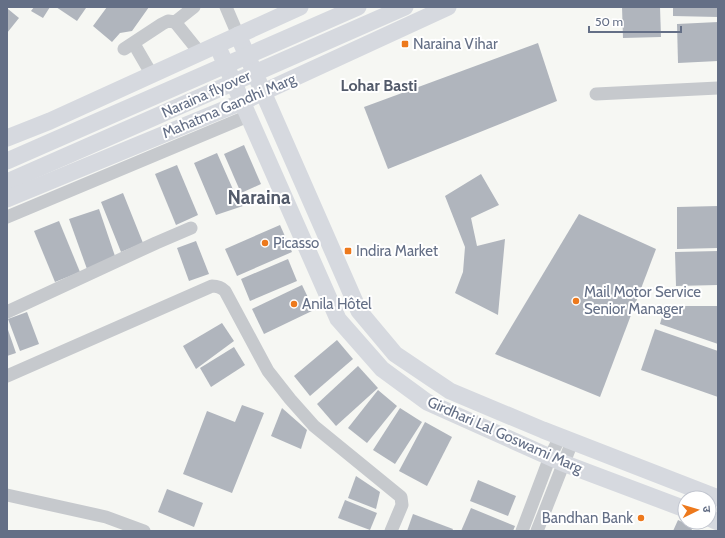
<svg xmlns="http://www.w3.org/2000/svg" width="725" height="538" font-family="Cabin,'Noto Sans Devanagari',sans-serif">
<rect width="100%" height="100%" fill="#f6f7f3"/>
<g fill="#b0b5bd">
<path d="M34,7H50L43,18L31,11Z"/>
<path d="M56,7H85L86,8L77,21Z"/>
<path d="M107,7H149L132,31L120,33L112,42L93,26Z"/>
<path d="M622,7H660L661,37L623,38Z"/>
<path d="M673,7H718V17L673,16Z"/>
<path d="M8,9L19,18L7,33V10Z"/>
<path d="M718,22V61L678,63L677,24Z"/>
<path d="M538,43L557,101L388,169L364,107Z"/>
<path d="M244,145L261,184L241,193L224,154Z"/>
<path d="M217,153L235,194L237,193L243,206L216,215L194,163Z"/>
<path d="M177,165L198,215L176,225L155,174Z"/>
<path d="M481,174L499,205L471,218L477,246L505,239L498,315L455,293L463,272L465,247L445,196Z"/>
<path d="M123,193L143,243L121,252L101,202Z"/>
<path d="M718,206V248L677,249V207Z"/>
<path d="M99,209L116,259L87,269L69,219Z"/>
<path d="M579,214L656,249L600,397L495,354Z"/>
<path d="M59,221L80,272L55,282L34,231Z"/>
<path d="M280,225L292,252L237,276L225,249Z"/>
<path d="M196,241L209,274L189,281L177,248Z"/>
<path d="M718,251V285L676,286L675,252Z"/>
<path d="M288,259L297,281L250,301L241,279Z"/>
<path d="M302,285L314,310L264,334L252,309Z"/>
<path d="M665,306H718V344L660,324Z"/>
<path d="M27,312L39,344L20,351L8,319Z"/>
<path d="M222,323L234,341L196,369L183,346Z"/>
<path d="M7,327L16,353L7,356Z"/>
<path d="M655,329L718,351V397L641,370Z"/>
<path d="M337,340L353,359L310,396L294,376Z"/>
<path d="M234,347L245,365L211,387L200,368Z"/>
<path d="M358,366L378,388L336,426L317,404Z"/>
<path d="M378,390L397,406L367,443L348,428Z"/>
<path d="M242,405L264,413L232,493L183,474L207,411L235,422Z"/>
<path d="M282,408L307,430L301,449L271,436Z"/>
<path d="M400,408L422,422L395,464L373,450Z"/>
<path d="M425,422L452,437L427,486L399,471Z"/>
<path d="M356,476L380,492L376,509L348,498Z"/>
<path d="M478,480L516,496L508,516L470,501Z"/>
<path d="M167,489L203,503L194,527L158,512Z"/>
<path d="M345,500L377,513L370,530L338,518Z"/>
<path d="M471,508L515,526L513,531H461Z"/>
<path d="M413,514L453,529L452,531H407Z"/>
<path d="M678,520L693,527L691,531H673Z"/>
</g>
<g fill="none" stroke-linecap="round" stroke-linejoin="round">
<g stroke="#c6c9cd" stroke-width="13">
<path d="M226,7L238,35"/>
<path d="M175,22L200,53"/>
<path d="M134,44L152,75"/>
<path d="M124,49L162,24L168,21L175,22L194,7"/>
<path d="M596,94L718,88"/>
<path d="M7,217L248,116"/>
<path d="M7,312L156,243L191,228"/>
<path d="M7,376L212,286C217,286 221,287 225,291L268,371L290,399L314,426L401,497L402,505L391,531"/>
<path d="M7,495L106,517L144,531"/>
<path d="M522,531L550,457L560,437"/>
<path d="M537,531L572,442"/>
</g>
<g stroke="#d6d9df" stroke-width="17">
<path d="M238,35L359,311L395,354L450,391L543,430L718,498"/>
<path d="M217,45L338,319L382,369L427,402L563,463L685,509"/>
<path d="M7,138L50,121L300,7"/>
<path d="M7,161L358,7"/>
<path d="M7,182L405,7"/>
<path d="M7,199L242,102L448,7"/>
<path d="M709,518L718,522"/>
</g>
</g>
<g fill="#ed791c" stroke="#fff" stroke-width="1.5">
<rect x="401" y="40" width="8" height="8" rx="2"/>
<circle cx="265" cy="243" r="4"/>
<rect x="344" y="247" width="8" height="8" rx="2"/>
<circle cx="576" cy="301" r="4"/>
<circle cx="294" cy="304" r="4"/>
<circle cx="641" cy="518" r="4"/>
</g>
<g text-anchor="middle" stroke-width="4" stroke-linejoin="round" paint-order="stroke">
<g font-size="15" fill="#646f86" stroke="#fff" text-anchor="start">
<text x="413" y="49">Naraina Vihar</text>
<text x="273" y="248">Picasso</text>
<text x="356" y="256">Indira Market</text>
<text x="584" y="297">Mail Motor Service<tspan x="584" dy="17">Senior Manager</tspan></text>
<text x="302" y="309">Anila Hôtel</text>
<text x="633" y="523" text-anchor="end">Bandhan Bank</text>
</g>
<g font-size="15" fill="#646f86" stroke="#fff">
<text transform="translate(206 94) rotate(-24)" y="5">Naraina flyover</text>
<text transform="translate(229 106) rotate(-23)" y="5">Mahatma Gandhi Marg</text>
<text transform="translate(505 435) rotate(24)" y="5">Girdhari Lal Goswami Marg</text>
</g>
<g font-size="16" font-weight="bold" fill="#525a6a" stroke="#fff">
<text x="379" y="91">Lohar Basti</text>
</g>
<g font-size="19" font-weight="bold" fill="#525a6a" stroke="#fff">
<text x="259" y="204">Naraina</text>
</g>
</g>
<rect width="725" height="538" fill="none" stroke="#646f86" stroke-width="16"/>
<g transform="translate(697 510) rotate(85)"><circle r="19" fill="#ffffff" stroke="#c1c5cf"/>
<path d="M0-3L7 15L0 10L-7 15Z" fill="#ed791c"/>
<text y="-6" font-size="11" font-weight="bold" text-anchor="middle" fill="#646f86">उ</text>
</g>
<path d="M589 26v6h92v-6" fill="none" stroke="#646f86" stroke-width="2"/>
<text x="595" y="26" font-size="12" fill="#646f86" stroke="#ffffff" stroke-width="3" paint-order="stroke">50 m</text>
</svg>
